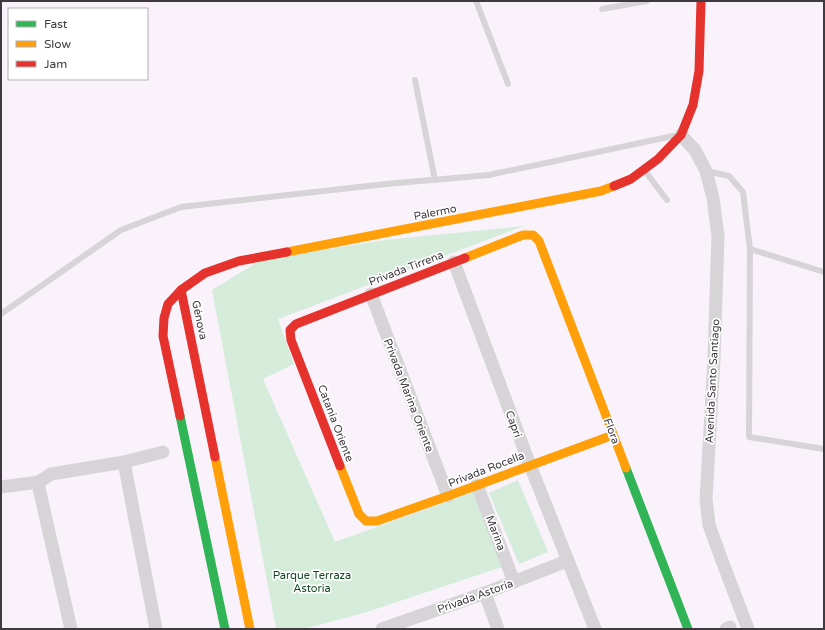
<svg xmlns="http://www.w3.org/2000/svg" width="825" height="630" font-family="'Varela Round',sans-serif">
<rect width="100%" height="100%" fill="#f9f2fa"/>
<g fill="#d5ecda">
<path d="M524,226L278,319L294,364L263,379L335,542L474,492L502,567L367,612L308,628H276L212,290L261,260L385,240Z"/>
<path d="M518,480L548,552L519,564L489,493Z"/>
</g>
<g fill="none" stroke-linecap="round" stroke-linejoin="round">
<g stroke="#d6d4d6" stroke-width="6">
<path d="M476,1L508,84"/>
<path d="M602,9L647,1"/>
<path d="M415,80L435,180"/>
<path d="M645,171L667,200"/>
<path d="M706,171L729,176L743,192L750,249L749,437L824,449"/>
<path d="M750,249L824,272"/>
<path d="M1,314L121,230L181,207L386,184L489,175L673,136"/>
</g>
<g stroke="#d6d4d6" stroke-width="13">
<path d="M681,135L695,150L706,171L713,198L718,236L714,359L706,499L709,525L721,558L748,629"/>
<path d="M454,262L530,465L595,629"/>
<path d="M371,294L448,496"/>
<path d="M477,485L514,582"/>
<path d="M1,487L39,482"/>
<path d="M485,593L498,629"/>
<path d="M71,629L39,488V482L51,474L124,462"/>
<path d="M156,629L124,462L163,452"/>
<path d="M382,629L485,593L567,561"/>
<path d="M726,629L730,627"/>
</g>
<g stroke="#30b455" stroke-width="9">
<path d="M180,416L225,629"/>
<path d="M626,468L688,629"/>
</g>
<g stroke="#ff9f0a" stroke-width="9">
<path d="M287,252L601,191L614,186"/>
<path d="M465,258L523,235H533L539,241L626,468"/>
<path d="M215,457L250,629"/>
<path d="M340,466L359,514L366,521H377L448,496L613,435"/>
</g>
<g stroke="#e5322d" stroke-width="9">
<path d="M614,186L631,179L658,159L681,135L693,105L699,71L701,1"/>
<path d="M181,290L215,457"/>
<path d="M180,416L163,336L164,318L168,304L181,290L205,273L239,261L287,252"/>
<path d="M340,466L291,340L290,330L296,324L465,258"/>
</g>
</g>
<g text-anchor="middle" stroke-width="3.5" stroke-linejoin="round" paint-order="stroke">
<g font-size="11" fill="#3f3940" stroke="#fff">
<text transform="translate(435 212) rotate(-11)" y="4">Palermo</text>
<text transform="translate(406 268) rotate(-21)" y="4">Privada Tirrena</text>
<text transform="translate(200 320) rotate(78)" y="4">Génova</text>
<text transform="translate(712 381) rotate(-87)" y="4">Avenida Santo Santiago</text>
<text transform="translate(409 395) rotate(69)" y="4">Privada Marina Oriente</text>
<text transform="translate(336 423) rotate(69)" y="4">Catania Oriente</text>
<text transform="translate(514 424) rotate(70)" y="4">Capri</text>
<text transform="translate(612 431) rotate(69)" y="4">Flora</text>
<text transform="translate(486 469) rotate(-21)" y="4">Privada Rocella</text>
<text transform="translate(496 533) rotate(69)" y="4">Marina</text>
<text transform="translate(475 596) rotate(-20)" y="4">Privada Astoria</text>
</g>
<g font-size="11" fill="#124a23" stroke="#fff">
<text x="312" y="579">Parque Terraza<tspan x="312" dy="13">Astoria</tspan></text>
</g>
</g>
<rect width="825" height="630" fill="none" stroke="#3f3940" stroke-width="4"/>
<rect x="8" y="8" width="140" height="72" fill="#ffffff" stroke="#b2b0b3"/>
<rect x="16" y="21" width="20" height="6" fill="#30b455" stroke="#b2b0b3"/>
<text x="44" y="28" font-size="12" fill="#3f3940">Fast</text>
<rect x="16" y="41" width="20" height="6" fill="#ff9f0a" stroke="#b2b0b3"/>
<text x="44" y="48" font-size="12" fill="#3f3940">Slow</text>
<rect x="16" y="61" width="20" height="6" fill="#e5322d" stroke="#b2b0b3"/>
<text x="44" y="68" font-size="12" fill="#3f3940">Jam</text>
</svg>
